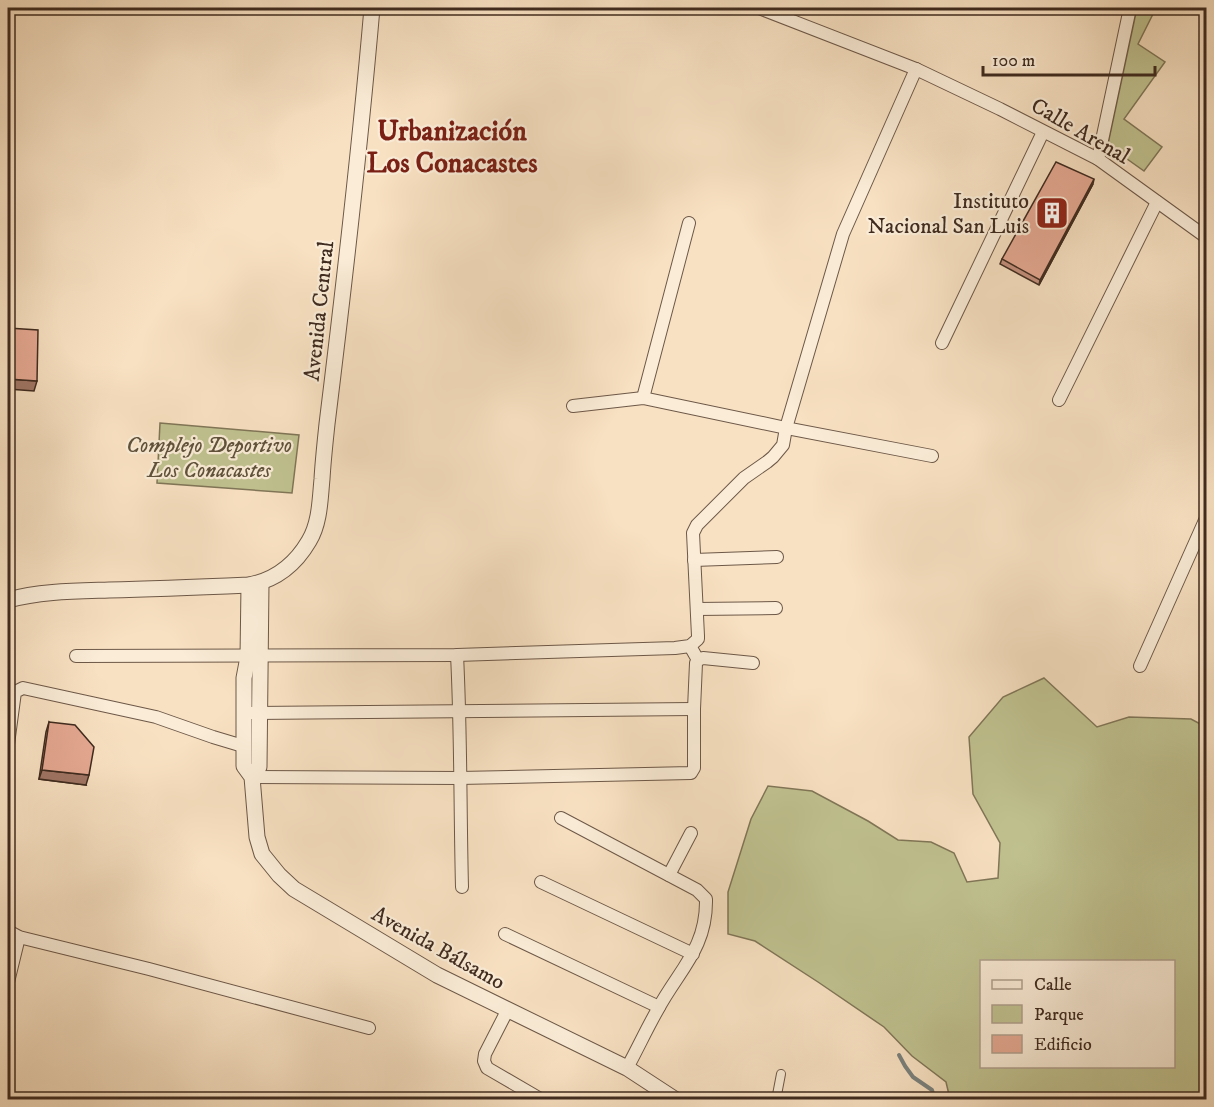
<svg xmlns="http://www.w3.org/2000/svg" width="1214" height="1107" font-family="'IM FELL DW Pica',serif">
<rect width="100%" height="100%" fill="#f8e1c2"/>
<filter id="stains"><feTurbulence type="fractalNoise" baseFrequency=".00333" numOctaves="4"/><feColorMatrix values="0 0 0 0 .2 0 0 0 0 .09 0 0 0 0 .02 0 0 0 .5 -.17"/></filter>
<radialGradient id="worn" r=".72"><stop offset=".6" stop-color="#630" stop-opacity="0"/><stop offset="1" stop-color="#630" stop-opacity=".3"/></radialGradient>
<g fill="#c0c290" stroke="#807658" stroke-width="1.5" fill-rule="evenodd">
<path d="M1137,8H1156L1138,44L1165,62L1124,119L1162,147L1144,171L1113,149L1108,144Z"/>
<path d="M160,423L299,435L292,493L157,483Z"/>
<path d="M1044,678L1097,727L1129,717L1191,719L1206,727V1099H950L946,1082L912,1056L884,1027L818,982L755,941L728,934V892L751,819L768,786L812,791L868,821L898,840L931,842L954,853L967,882L998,878L1000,843L973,794L969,737L1003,697ZM982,962H1174V1066H982Z"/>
</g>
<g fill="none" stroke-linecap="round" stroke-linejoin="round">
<path stroke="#7a817e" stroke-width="4" d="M899,1055L905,1066L913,1077L932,1090L935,1100"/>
<defs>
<path id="pedestrian" d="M776,1100L781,1074"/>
<g id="minor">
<path d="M759,8L916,69L1000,109L1098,159L1206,237"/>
<path d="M1098,159L1130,8"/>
<path d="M942,343L1043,132"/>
<path d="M643,398L689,223"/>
<path d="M1059,400L1157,202"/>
<path d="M573,406L643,398L786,428L932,456"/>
<path d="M694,560L777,557"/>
<path d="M697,609L776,608"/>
<path d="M457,655C461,732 460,809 462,887"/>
<path d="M76,656L457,655L675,648L690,646L698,639V636L693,533L697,525L744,478L767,462L773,457L783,445L786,428L843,234L916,69"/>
<path d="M698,660L703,658L753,663"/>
<path d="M1140,666L1206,518"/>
<path d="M243,713L694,709"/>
<path d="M8,744L15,692L23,688L156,717L213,737L243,746"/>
<path d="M252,777L459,778L691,773L694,768V709L696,663L698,660L690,646"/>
<path d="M561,818L697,890L706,899C707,948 679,970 658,1009C647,1028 638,1048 627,1068"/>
<path d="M669,875L691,833"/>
<path d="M541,882L693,954"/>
<path d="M8,931L19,937L149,969L369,1028"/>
<path d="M505,934L659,1007"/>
<path d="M8,982L19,937"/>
<path d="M508,1009L485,1054L484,1061L487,1068L542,1100"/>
</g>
<g id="tertiary">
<path d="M249,585L248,657L244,678V766L252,777L257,837L262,854L279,875L294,889L437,975L627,1068L676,1100"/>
<path d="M8,600C40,591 76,591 109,590C156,589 203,587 249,585C276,580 295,565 309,541C320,523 320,499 322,479C323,461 325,443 327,424C344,286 360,147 372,8"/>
<path d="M252,777L259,767L261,583"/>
</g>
</defs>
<use href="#pedestrian" stroke="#6d5848" stroke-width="10"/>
<use href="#minor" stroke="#6d5848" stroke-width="14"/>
<use href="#tertiary" stroke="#6d5848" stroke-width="17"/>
<use href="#pedestrian" stroke="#faecd7" stroke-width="8"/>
<use href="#minor" stroke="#faecd7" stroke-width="12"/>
<use href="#tertiary" stroke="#faecd7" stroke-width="15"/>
</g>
<g fill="#c5907e" stroke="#3f2b1f" stroke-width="1.5">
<path d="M1093,184L1039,285L1000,264L1002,259Z"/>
<path d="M49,722L86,785L39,779L46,732Z"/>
</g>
<g fill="#a07666" stroke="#3f2b1f" stroke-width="1.5">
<path d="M1094,179L1093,184L1039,285L1040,280Z"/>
<path d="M8,379L37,381L34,391L8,389Z"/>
<path d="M42,770L89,775L86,785L39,779Z"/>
</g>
<g fill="#e5a892" stroke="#3f2b1f" stroke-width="1.5">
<path d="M1056,162L1094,179L1040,280L1002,259Z"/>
<path d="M8,328L38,330L37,381L8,379Z"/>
<path d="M49,722L75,725L94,747L89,775L42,770Z"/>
</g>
<defs>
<symbol id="building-square" viewBox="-11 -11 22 22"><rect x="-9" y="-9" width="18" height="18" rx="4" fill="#8f2418" stroke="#faecd7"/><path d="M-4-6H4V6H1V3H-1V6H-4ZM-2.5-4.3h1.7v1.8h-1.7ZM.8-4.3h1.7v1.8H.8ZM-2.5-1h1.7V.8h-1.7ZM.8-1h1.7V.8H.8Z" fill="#fff"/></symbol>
</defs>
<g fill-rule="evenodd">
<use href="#building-square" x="1033" y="194" width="38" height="38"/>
</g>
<g text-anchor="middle" stroke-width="4.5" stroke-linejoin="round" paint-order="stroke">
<g font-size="22" fill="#3f2b1f" stroke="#faecd7">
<text transform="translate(1081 130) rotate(30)" y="8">Calle Arenal</text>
<text transform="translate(318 311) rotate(-84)" y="8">Avenida Central</text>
<text transform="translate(439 947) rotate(29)" y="8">Avenida Bálsamo</text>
</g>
<g font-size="22" fill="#3f2b1f" stroke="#faecd7" text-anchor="end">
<text x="1029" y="208">Instituto<tspan x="1029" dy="25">Nacional San Luis</tspan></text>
</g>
<g font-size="22" font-style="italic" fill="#5f513b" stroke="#faecd7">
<text x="209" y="452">Complejo Deportivo<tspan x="209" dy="25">Los Conacastes</tspan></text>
</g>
<g font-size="28" font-weight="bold" fill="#7a1f14" stroke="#faecd7">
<text x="452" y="140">Urbanización<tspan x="452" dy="32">Los Conacastes</tspan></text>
</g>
</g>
<rect width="1214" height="1107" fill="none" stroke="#f8e1c2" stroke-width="30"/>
<rect x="9" y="9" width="1196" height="1089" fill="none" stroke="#3f2b1f" stroke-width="3"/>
<rect x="15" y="15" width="1184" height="1077" fill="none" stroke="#3f2b1f" stroke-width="1.5"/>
<rect x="980" y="960" width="195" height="108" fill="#faecd7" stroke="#af9f8d" stroke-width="1.5"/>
<rect x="992" y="980" width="30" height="9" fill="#faecd7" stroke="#af9f8d" stroke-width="1.5"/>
<text x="1034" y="990" font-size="18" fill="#3f2b1f">Calle</text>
<rect x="992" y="1005" width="30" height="18" fill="#c0c290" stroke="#af9f8d" stroke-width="1.5"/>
<text x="1034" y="1020" font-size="18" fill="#3f2b1f">Parque</text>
<rect x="992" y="1035" width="30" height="18" fill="#e5a892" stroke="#af9f8d" stroke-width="1.5"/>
<text x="1034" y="1050" font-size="18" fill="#3f2b1f">Edificio</text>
<path d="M983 66v9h172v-9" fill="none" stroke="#3f2b1f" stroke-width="3"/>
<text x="992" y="66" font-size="18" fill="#3f2b1f" stroke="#faecd7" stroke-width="4.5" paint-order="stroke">100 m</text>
<rect width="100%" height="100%" filter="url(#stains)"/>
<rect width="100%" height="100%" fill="url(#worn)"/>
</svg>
